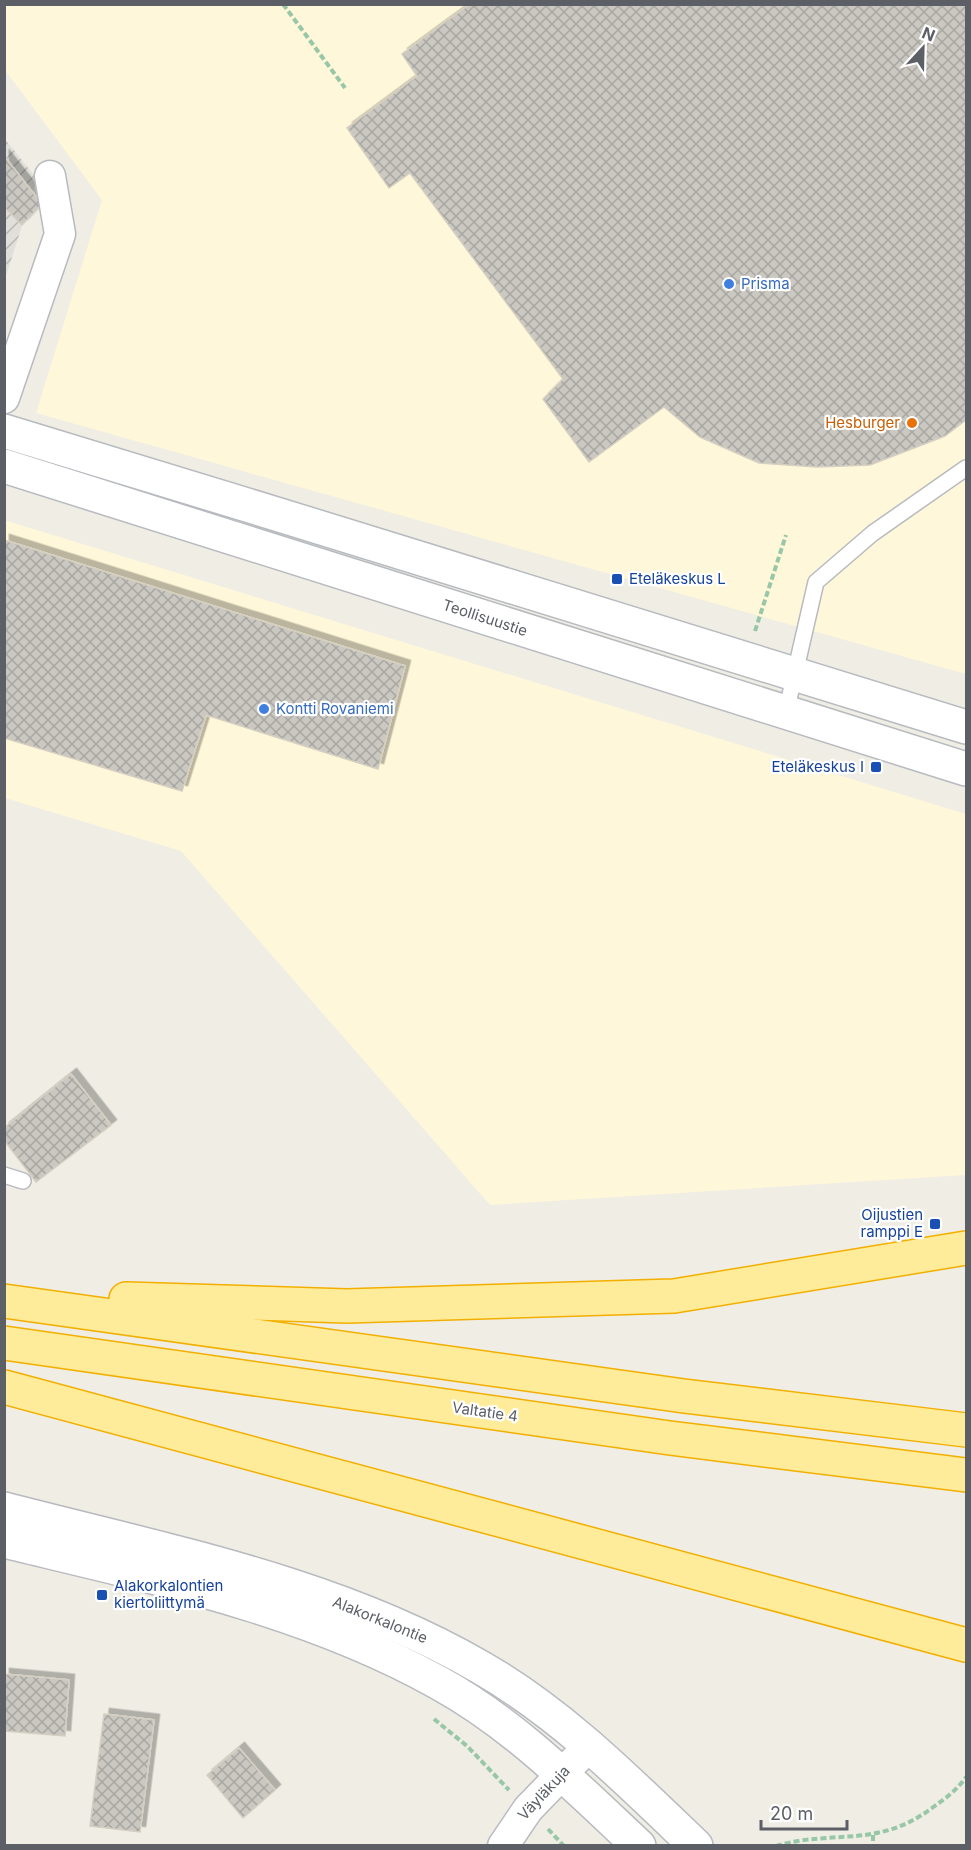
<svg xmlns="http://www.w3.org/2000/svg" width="971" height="1850" font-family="Inter,sans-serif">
<defs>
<pattern id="industrial-furrows" width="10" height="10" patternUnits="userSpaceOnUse" patternTransform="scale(1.5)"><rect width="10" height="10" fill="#e0dfd9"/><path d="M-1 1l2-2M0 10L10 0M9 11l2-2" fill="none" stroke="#b9b8b4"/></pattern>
<pattern id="building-cross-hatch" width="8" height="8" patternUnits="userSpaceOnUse" patternTransform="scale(1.5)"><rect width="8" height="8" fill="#cac8c1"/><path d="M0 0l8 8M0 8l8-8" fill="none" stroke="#a7a6a1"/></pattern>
<filter id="shadow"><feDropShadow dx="5.5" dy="-5.5" stdDeviation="0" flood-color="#0004"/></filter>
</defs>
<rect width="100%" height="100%" fill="#efede4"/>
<g fill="#fff7d9">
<path d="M5,5H966V674L36,413L102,200L5,70Z"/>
<path d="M4,520L966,814V1175L490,1205L181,851L5,798Z"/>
</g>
<path fill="url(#industrial-furrows)" d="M5,139L37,179L5,279Z"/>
<g fill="url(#building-cross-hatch)" stroke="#d5cfc2" stroke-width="1.5" filter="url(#shadow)">
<path d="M470,4H966V420L945,436L870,465L817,467L759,463L700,437L664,407L589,462L543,399L563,379L410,173L389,188L347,128L417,76L402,54Z"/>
<path d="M4,156L42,204L22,225L4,207Z"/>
<path d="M4,540L405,666L378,769L206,715L182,791L4,738Z"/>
<path d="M71,1074L111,1125L36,1182L4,1140V1128Z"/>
<path d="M4,1674L69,1680L65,1736L4,1731Z"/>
<path d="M104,1714L154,1720L140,1832L90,1826Z"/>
<path d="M239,1748L275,1790L243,1818L207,1775Z"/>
</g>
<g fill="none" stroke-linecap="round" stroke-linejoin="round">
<defs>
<g id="service">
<path d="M786,712L816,582L873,533L966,468"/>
<path d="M4,1175L23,1181"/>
</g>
<g id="minor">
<path d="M4,398L60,234L50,176"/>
<path d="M503,1846L528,1809L590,1745"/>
</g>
<g id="tertiary">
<path d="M4,431C325,529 647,626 966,727"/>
<path d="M4,466L966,769"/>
<path d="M4,1509C165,1551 335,1583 480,1667C562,1714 628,1781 696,1846"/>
<path d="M4,1541C152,1577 305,1608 439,1683C514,1724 577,1788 639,1846"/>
</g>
<g id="trunk">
<path d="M126,1299L347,1306L674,1296L966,1248"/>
<path d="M4,1301L684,1396L966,1430"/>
<path d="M4,1343L670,1438L966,1475"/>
<path d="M4,1387L966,1645"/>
</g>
</defs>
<use href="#service" stroke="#b7babf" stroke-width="18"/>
<use href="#minor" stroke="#b7babf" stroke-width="33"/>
<use href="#tertiary" stroke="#b7babf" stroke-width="36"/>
<use href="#trunk" stroke="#f3af00" stroke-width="36"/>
<g stroke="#97c7a6" stroke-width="4" stroke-dasharray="6 3" stroke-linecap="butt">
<path d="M283,4L345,88"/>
<path d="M755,631L786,535"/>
<path d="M434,1719L467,1746L509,1790"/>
<path d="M548,1829L564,1846"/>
<path d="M873,1835V1846"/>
<path d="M776,1846C834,1829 877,1849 932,1808C946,1798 957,1790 966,1777"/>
</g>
<use href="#service" stroke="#fff" stroke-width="15"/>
<use href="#minor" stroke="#fff" stroke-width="30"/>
<use href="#tertiary" stroke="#fff" stroke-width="33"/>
<use href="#trunk" stroke="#ffec9a" stroke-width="33"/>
</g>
<g fill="#3f7fe0" stroke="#fff" stroke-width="2">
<circle cx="729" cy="284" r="6"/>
<circle cx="264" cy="709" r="6"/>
</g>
<circle fill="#e8710a" stroke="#fff" stroke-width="2" cx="912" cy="423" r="6"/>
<g fill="#1a4fb4" stroke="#fff" stroke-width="2">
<rect x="611" y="573" width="12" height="12" rx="3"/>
<rect x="870" y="761" width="12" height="12" rx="3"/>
<rect x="929" y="1218" width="12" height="12" rx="3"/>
<rect x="96" y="1589" width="12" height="12" rx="3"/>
</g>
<g text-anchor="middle" stroke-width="4.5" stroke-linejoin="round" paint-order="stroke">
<g font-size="15" fill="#366cbe" stroke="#fff" text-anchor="start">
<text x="741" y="289">Prisma</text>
<text x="276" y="714">Kontti Rovaniemi</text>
</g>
<g font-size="15" fill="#c56008" stroke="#fff" text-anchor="end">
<text x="900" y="428">Hesburger</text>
</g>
<g font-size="15" fill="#164399" stroke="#fff" text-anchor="start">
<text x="629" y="584">Eteläkeskus L</text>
<text x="864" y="772" text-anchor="end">Eteläkeskus I</text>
<text x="923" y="1220" text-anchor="end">Oijustien<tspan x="923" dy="17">ramppi E</tspan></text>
<text x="114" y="1591">Alakorkalontien<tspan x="114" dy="17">kiertoliittymä</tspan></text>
</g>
<g font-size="15" fill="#5c6066" stroke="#fff">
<text transform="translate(485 618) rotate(18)" y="5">Teollisuustie</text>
<text transform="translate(485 1412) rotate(8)" y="5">Valtatie 4</text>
<text transform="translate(380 1620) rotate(22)" y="5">Alakorkalontie</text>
<text transform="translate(544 1793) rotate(-47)" y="5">Väyläkuja</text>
</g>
</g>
<rect width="971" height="1850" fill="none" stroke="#5c6066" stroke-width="12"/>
<g transform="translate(923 48) rotate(22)" stroke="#ffffff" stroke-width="4.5" paint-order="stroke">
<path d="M0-4.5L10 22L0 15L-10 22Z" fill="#5c6066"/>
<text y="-9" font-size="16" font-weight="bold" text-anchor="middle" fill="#5c6066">N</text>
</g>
<path d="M761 1820v9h86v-9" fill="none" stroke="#5c6066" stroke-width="3"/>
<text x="770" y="1820" font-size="18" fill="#5c6066" stroke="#ffffff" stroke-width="4.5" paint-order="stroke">20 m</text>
</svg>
